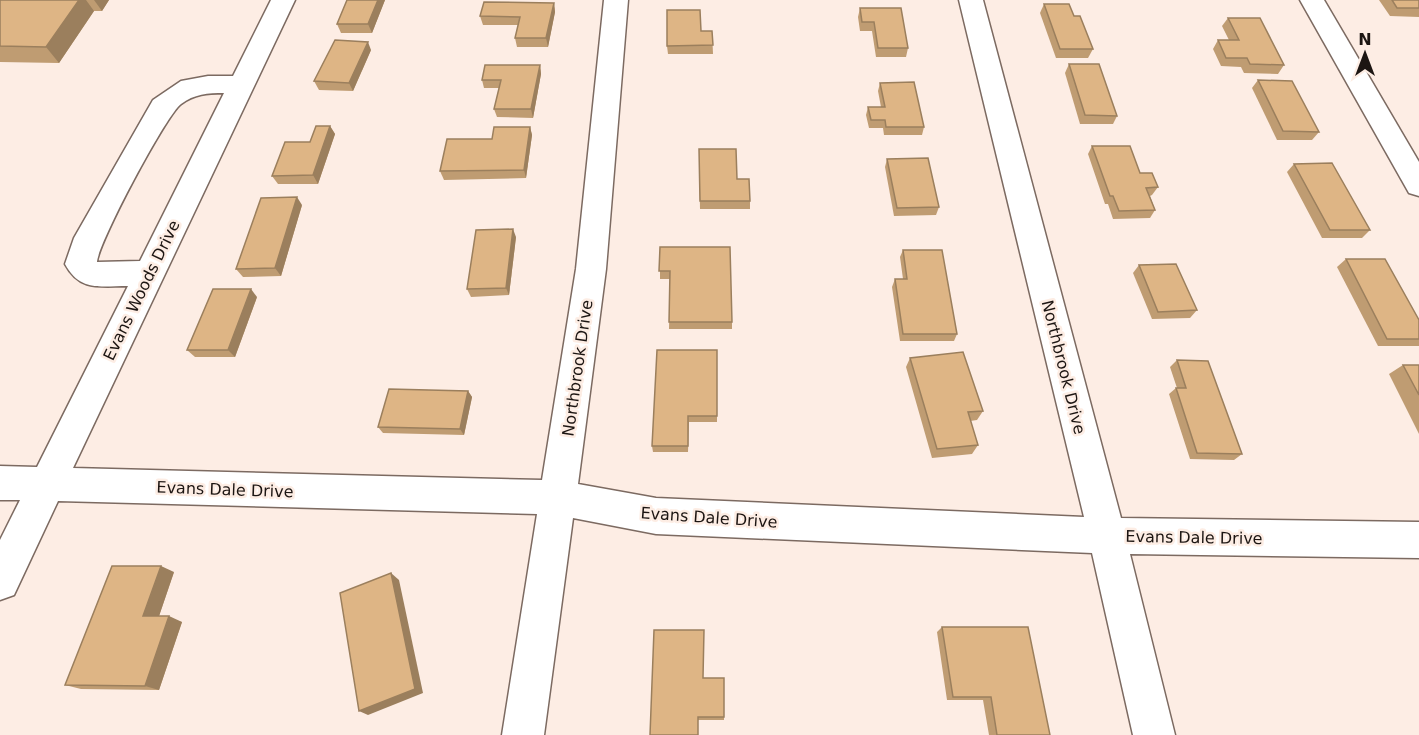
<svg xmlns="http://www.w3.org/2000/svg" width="1419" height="735" font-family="'DejaVu Sans',sans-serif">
<rect width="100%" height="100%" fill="#fdede4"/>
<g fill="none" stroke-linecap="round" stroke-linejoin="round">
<defs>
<g id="minor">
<path d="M271,0H295L73,468L542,480L576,269L604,0H628L606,269L578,484L656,498L1084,517L959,0H983L1121,518L1419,522V558L1130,554L1175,735H1133L1092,553L656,534L573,518L544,735H502L537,514L58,501L14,595L0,600V540L20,500H0V466L37,467L128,286C100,286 80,292 65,264L74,238L153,100L181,81L208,76H233ZM224,93L140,261L97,262C98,243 166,115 181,104C194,94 208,93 224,93Z"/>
<path d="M1300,0H1324L1419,162V196L1409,193Z"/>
</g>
</defs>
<use href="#minor" stroke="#7c6a61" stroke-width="3"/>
<use href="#minor" fill="#fff" fill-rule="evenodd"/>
</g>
<g fill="#bf9c72">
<path d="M0,0H109L102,11H94L59,63L0,62Z"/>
<path d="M347,0H385L372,33H341L337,24Z"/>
<path d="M1379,0H1419V17L1390,16Z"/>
<path d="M554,3L555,12L548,47H517L515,38L518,25H483L480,16Z"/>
<path d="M1044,4L1074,16L1093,49L1088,58H1056L1040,13Z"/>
<path d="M860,8L908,48L906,57H876L872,31H860L858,17Z"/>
<path d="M1228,18L1284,65L1278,74L1244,73L1241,67L1221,66L1213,49L1218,40H1229L1222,26Z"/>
<path d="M701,31H712L713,54H668L667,46Z"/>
<path d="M371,50L353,91L319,90L314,81Z"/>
<path d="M1069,64L1117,116L1113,124H1080L1065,73Z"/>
<path d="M540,65L541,74L533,118L497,117L494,109L499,88H484L482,80Z"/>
<path d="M1258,80L1319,132L1312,140H1277L1252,88Z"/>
<path d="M880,83L924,127L922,135H884L883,128H869L866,115L868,107H881L878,91Z"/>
<path d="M330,126L335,134L318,184H278L272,176L310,142Z"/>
<path d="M530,127L532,135L526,178L444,180L440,171L492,139Z"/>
<path d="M1092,146L1140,173L1158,187L1152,195L1150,196L1155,210L1150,218L1113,219L1108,204H1105L1088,154Z"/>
<path d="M699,149L737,179L750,201V209H700Z"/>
<path d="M887,159L939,207L936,215L894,216L885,167Z"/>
<path d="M1294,164L1370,230L1362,238H1322L1287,172Z"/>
<path d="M302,205L281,276L243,277L236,269Z"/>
<path d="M516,237L509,295L471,297L467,289Z"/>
<path d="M660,247L732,322V329H669L670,279H660Z"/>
<path d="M903,250L957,334L954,341H900L892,287L895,279H903L900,257Z"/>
<path d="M1346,259L1419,320V346H1378L1337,267Z"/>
<path d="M1139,265L1197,310L1190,318L1152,319L1133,273Z"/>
<path d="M257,297L235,357H195L187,350Z"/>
<path d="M717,350V422H689L688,452H653L652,446Z"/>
<path d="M910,358L983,411L977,420L970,421L978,445L972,454L932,458L906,367Z"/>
<path d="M1177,360L1242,454L1234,460L1190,459L1169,394L1176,388H1177L1170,367Z"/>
<path d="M1403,365H1419V434L1389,374Z"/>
<path d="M468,391L472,397L464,435L383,433L378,427Z"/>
<path d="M174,572L159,616L182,622L159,690L81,689L65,685Z"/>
<path d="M942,627L1050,735H989L983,700H947L937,632Z"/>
<path d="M704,678L724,717V720H699L650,735Z"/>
</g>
<g fill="#9b7f5d">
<path d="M79,0H86L94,11L59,63L46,47Z"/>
<path d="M94,0H109L102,11Z"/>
<path d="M378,0H385L372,33L368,24Z"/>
<path d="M554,3L555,12L548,47L546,38Z"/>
<path d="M368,42L371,50L353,91L349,83Z"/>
<path d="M540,65L541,74L533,118L531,109Z"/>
<path d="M330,126L335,134L318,184L313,175Z"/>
<path d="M530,127L532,135L526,178L524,170Z"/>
<path d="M297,197L302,205L281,276L275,268Z"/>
<path d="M513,229L516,237L509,295L506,288Z"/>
<path d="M251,289L257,297L235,357L228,350Z"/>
<path d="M468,391L472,397L464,435L460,429Z"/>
<path d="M161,566L174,572L157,622L143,616Z"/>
<path d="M391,573L399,580L423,693L368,715L359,711Z"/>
<path d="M169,616L182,622L159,690L145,686Z"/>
</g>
<g fill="#deb585" stroke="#9b7f5d" stroke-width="1.5">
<path d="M0,0H79L46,47L0,46Z"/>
<path d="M347,0H378L368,24H337Z"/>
<path d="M1392,0H1419V8H1397Z"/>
<path d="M484,2L554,3L546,38H515L520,17L480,16Z"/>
<path d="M1044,4H1069L1074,16H1080L1093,49H1060Z"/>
<path d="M860,8H901L908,48H878L874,22H862Z"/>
<path d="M667,10H700L701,31H712L713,45L667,46Z"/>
<path d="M1228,18H1260L1284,65L1250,64L1247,58H1226L1218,40H1239Z"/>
<path d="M335,40L368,42L349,83L314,81Z"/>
<path d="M1069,64H1099L1117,116L1085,115Z"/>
<path d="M485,65H540L531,109H494L501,80H482Z"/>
<path d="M1258,80L1292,81L1319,132L1283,131Z"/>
<path d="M914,82L924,127H886L885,120H871L868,107H885L880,83Z"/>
<path d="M316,126H330L313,175L272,176L285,142H310Z"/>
<path d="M494,127H530L524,170L440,171L447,139H492Z"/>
<path d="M1092,146H1130L1140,173H1152L1158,187L1146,188L1155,210L1119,211L1113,196H1110Z"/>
<path d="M699,149H736L737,179H749L750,201H700Z"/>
<path d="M928,158L939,207L897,208L887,159Z"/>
<path d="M1332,163L1370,230H1330L1294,164Z"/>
<path d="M297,197L275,268L236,269L261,198Z"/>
<path d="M513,229L506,288L467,289L476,230Z"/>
<path d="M660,247H730L732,322H669L670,271H659Z"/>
<path d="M903,250H942L957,334H903L895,279H907Z"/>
<path d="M1346,259H1385L1419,320V339H1387Z"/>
<path d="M1176,264L1197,310L1158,312L1139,265Z"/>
<path d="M213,289H251L228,350H187Z"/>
<path d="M657,350H717V416H688V446H652Z"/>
<path d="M963,352L983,411L968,412L978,445L937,449L910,358Z"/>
<path d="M1177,360L1208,361L1242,454L1197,453L1176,388H1186Z"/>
<path d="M1403,365H1419V395Z"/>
<path d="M389,389L468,391L460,429L378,427Z"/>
<path d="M112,566H161L143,616H169L145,686L65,685Z"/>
<path d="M391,573L415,689L359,711L340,593Z"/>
<path d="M942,627H1028L1050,735H997L991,697H953Z"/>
<path d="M654,630H704L703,678H724V717H698V735H650Z"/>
</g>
<g text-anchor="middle" stroke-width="5" stroke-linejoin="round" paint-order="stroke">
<g font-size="16" fill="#1c1512" stroke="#fdede4">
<text transform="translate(141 290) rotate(-64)" y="6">Evans Woods Drive</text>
<text transform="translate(1064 367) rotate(76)" y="6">Northbrook Drive</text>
<text transform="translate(577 368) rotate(-82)" y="6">Northbrook Drive</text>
<text transform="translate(225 489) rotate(2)" y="6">Evans Dale Drive</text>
<text transform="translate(709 517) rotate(4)" y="6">Evans Dale Drive</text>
<text transform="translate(1194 537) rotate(1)" y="6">Evans Dale Drive</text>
</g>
</g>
<g transform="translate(1365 54)" stroke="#fdede4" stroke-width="4.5" paint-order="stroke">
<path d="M0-4.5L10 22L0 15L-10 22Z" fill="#1c1512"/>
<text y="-9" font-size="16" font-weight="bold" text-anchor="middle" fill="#1c1512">N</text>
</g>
</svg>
